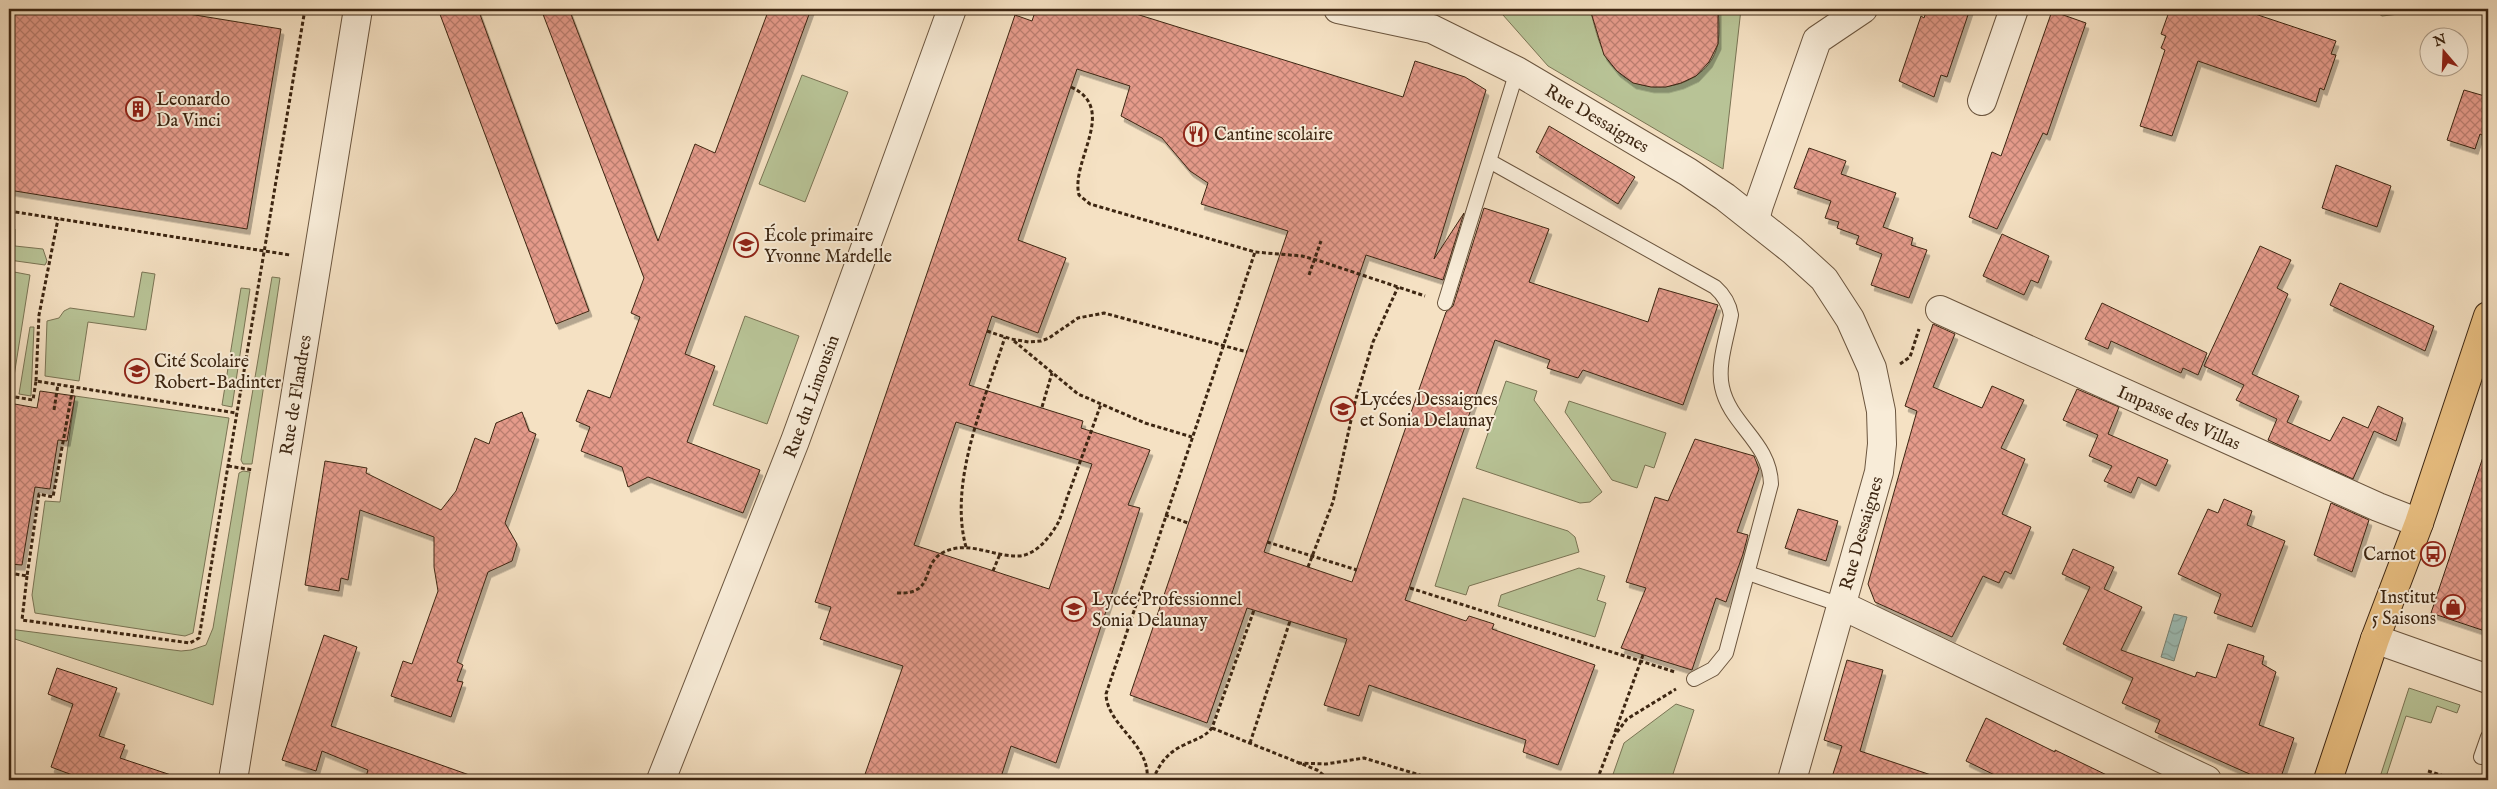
<svg xmlns="http://www.w3.org/2000/svg" width="2497" height="789" font-family="'IM FELL English',serif">
<defs>
<pattern id="water-waves" width="16" height="10" patternUnits="userSpaceOnUse" patternTransform="scale(1.25)"><rect width="16" height="10" fill="#9cbdb6"/><path d="M0 5q4-4 8 0t8 0" fill="none" stroke="#87a29b"/></pattern>
<pattern id="building-cross-hatch" width="8" height="8" patternUnits="userSpaceOnUse" patternTransform="scale(1.25)"><rect width="8" height="8" fill="#e59b8b"/><path d="M0 0l8 8M0 8l8-8" fill="none" stroke="#bb7e70"/></pattern>
<filter id="shadow"><feDropShadow dx="3" dy="5.5" stdDeviation="0" flood-color="#0004"/></filter>
</defs>
<rect width="100%" height="100%" fill="#f5e1c3"/>
<filter id="stains"><feTurbulence type="fractalNoise" baseFrequency=".004" numOctaves="4"/><feColorMatrix values="0 0 0 0 .2 0 0 0 0 .09 0 0 0 0 .02 0 0 0 .5 -.17"/></filter>
<radialGradient id="worn" r=".72"><stop offset=".6" stop-color="#630" stop-opacity="0"/><stop offset="1" stop-color="#630" stop-opacity=".3"/></radialGradient>
<g fill="#b8c396" stroke="#7a7454">
<path d="M1500,9H1590C1596,30 1600,55 1617,71C1647,101 1710,87 1718,43C1720,32 1719,20 1718,9H1741L1723,169L1548,66L1503,15Z"/>
<path d="M2372,9H2425L2416,12L2382,16Z"/>
<path d="M802,75L848,92L805,202L759,184Z"/>
<path d="M9,228L15,229V246L43,249L47,261L45,265L9,260Z"/>
<path d="M9,271L30,275L12,389H9Z"/>
<path d="M142,272L155,274L146,330L88,322L79,381L45,376L47,321L59,318L64,311L70,308L134,317Z"/>
<path d="M272,277L280,278L252,464H243L241,460Z"/>
<path d="M241,288L250,289L232,407L222,405Z"/>
<path d="M745,316L799,336L767,424L713,405Z"/>
<path d="M30,327H34L31,396L19,394Z"/>
<path d="M1506,381L1537,391L1534,400L1602,492L1590,502L1580,503L1476,468Z"/>
<path d="M75,396L229,418L193,633L185,636L35,613L32,595L45,501L60,502Z"/>
<path d="M1569,401L1666,433L1654,468L1645,465L1637,488L1612,480L1565,412Z"/>
<path d="M243,471L250,472L213,705L9,637V629L181,651L191,650L206,645L213,628L239,473Z"/>
<path d="M1463,498L1568,531L1575,537L1579,552L1469,586L1466,595L1435,586Z"/>
<path d="M1579,568L1605,576L1597,600L1606,603L1595,637L1498,606L1501,595Z"/>
<path d="M2409,688L2460,705L2457,713L2437,706L2431,723L2406,716L2385,780H2379Z"/>
<path d="M1676,704L1694,710L1671,780H1611L1624,743Z"/>
</g>
<path fill="url(#water-waves)" stroke="#768174" d="M2174,614L2187,617L2174,661L2161,657Z"/>
<g fill="url(#building-cross-hatch)" stroke="#3d2612" fill-rule="evenodd" filter="url(#shadow)">
<path d="M9,9H158L281,29L247,229L9,190Z"/>
<path d="M438,9H478L589,311L556,324Z"/>
<path d="M541,9H569L658,241L695,144L715,153L769,9H811L685,354L715,366L687,442L760,470L743,513L648,477L628,487L622,467L581,451L590,427L576,421L588,390L610,398L640,317L631,313L644,278Z"/>
<path d="M1036,9H1120L1403,97L1415,61L1465,77L1486,90L1434,259L1464,213L1443,280L1366,255L1264,552L1352,582L1446,312L1453,306L1484,208L1549,229L1529,282L1648,322L1659,288L1718,305L1683,405L1583,370L1578,378L1547,368L1550,360L1495,340L1405,600L1466,621L1469,616L1494,624L1492,629L1595,665L1558,765L1523,752L1526,740L1369,685L1359,716L1324,705L1347,639L1247,608L1207,723L1130,695L1288,231L1201,204L1208,183L1190,171L1162,138L1121,116L1130,86L1077,69L1018,240L1066,258L1038,333L992,316L969,385L1083,421L1081,428L1150,450L1128,505L1140,508L1056,763L1011,746L1000,780H863L903,666L820,639L831,607L815,602L1015,15L1032,21ZM956,422L1092,464L1049,589L914,545Z"/>
<path d="M1590,9H1718V44L1709,62L1696,76L1681,83L1666,87H1651L1633,83L1617,71L1604,55Z"/>
<path d="M1927,9H1970L1947,77L1941,75L1934,97L1899,81L1921,16L1924,18Z"/>
<path d="M2170,9H2240L2336,41L2331,54L2336,55L2324,90L2320,88L2316,102L2198,61L2172,136L2140,126L2165,50L2161,48L2166,36L2161,34Z"/>
<path d="M2052,11L2086,23L2047,135L2043,133L1997,229L1969,217L1992,152L2001,156Z"/>
<path d="M2464,90L2488,97V138L2480,134L2475,149L2447,140Z"/>
<path d="M1549,126L1635,177L1618,204L1536,152Z"/>
<path d="M1809,148L1846,161L1841,174L1896,193L1883,227L1913,238L1911,245L1927,250L1909,298L1871,285L1882,254L1856,244L1859,236L1837,228L1839,222L1825,218L1831,201L1794,188Z"/>
<path d="M2336,165L2391,186L2377,227L2322,208Z"/>
<path d="M2002,234L2049,256L2038,283L2031,280L2024,295L1983,276Z"/>
<path d="M2260,246L2291,260L2277,288L2288,294L2252,374L2299,396L2287,422L2330,441L2343,417L2368,428L2378,406L2403,418L2396,441L2374,431L2353,479L2268,440L2277,419L2236,400L2244,385L2204,366Z"/>
<path d="M2340,283L2434,326L2425,351L2330,305Z"/>
<path d="M2102,303L2207,353L2198,375L2183,368L2181,373L2111,341L2108,349L2085,339Z"/>
<path d="M1933,324L1955,334L1933,387L1982,408L1992,386L2024,400L2001,448L2025,459L2002,514L2031,527L2011,574L2005,571L1999,583L1983,576L1952,637L1875,602L1868,584L1917,411L1905,406Z"/>
<path d="M2077,389L2119,407L2108,434L2168,460L2156,486L2138,477L2131,493L2104,481L2112,466L2089,456L2098,435L2063,420Z"/>
<path d="M40,391L75,396L67,441L58,440L50,489L35,487L22,565L9,564V403L37,408Z"/>
<path d="M522,412L529,431L536,434L505,523L517,544L512,561L488,572L457,662L463,665L457,681L463,682L451,717L391,696L403,661L412,664L438,591L434,567V537L360,510L348,580L341,578L339,591L305,585L325,461L367,468L366,473L441,510L456,491L475,438L489,444L496,423Z"/>
<path d="M1695,439L1754,456L1759,469L1737,532L1748,535L1743,554L1726,602L1716,598L1692,670L1621,648L1646,588L1626,582L1655,497L1668,501Z"/>
<path d="M2484,454L2488,455V632L2431,613Z"/>
<path d="M2224,499L2252,511L2247,525L2285,541L2252,627L2214,613L2221,594L2178,574L2208,509L2218,513Z"/>
<path d="M2331,503L2369,520L2352,572L2314,555Z"/>
<path d="M1798,509L1838,521L1826,561L1785,548Z"/>
<path d="M2073,549L2114,567L2104,589L2142,607L2121,650L2195,677L2197,672L2216,678L2228,644L2264,656L2262,664L2276,672L2259,725L2294,738L2280,780H2263L2155,732L2160,720L2122,703L2133,678L2063,644L2090,587L2062,574Z"/>
<path d="M324,635L357,647L331,726L475,777V780H365L368,770L322,751L316,771L282,760Z"/>
<path d="M1847,660L1883,670L1860,751L1934,776L1933,780H1831L1842,746L1824,740Z"/>
<path d="M57,668L117,688L99,736L125,745L120,758L174,776L173,780H74L75,776L51,767L73,704L48,694Z"/>
<path d="M1986,718L2055,752V750L2117,780H2005L1966,761Z"/>
</g>
<g fill="none" stroke-linecap="round" stroke-linejoin="round">
<defs>
<g id="lane">
<path d="M1491,162L1715,287C1724,295 1729,303 1731,315C1727,337 1717,365 1722,387C1730,425 1770,442 1771,484L1726,653L1713,669L1694,679"/>
<path d="M1445,303L1517,71"/>
<path d="M1748,573L1841,605"/>
<path d="M2481,757L2488,737"/>
</g>
<g id="street">
<path id="s1" d="M1338,9L1432,29L1517,71L1688,172L1725,197L1792,250L1824,279L1850,319L1872,368L1881,411L1882,444L1879,472L1792,780"/>
<path d="M1982,101L2014,9"/>
<path d="M1755,220L1759,205L1817,40L1863,9"/>
<path id="s2" d="M1940,310L2378,507L2419,523"/>
<path d="M1841,605L2207,780"/>
<path d="M2375,639L2488,679"/>
<path id="s3" d="M233,780L358,9"/>
<path id="s4" d="M661,780L795,441L952,9"/>
</g>
<path id="primary" d="M2328,780L2375,639L2419,523L2488,316"/>
</defs>
<use href="#lane" stroke="#6b553e" stroke-width="16"/>
<use href="#street" stroke="#6b553e" stroke-width="30"/>
<use href="#primary" stroke="#3d2612" stroke-width="30"/>
<g stroke="#3d2612" stroke-width="3" stroke-dasharray="4 2.5" stroke-linecap="butt">
<path d="M1071,87C1119,109 1070,161 1079,195L1090,204L1255,252L1302,256L1320,261L1425,296"/>
<path d="M9,211L290,255"/>
<path d="M1309,275L1321,241"/>
<path d="M987,331L1011,339L1029,342L1041,341L1049,338L1078,318L1104,313L1247,352"/>
<path d="M1014,341L1078,394L1145,423L1192,437"/>
<path d="M1900,364L1910,357L1919,329"/>
<path d="M36,381L39,315L58,219"/>
<path d="M9,396L33,400L36,381L236,413"/>
<path d="M1042,407L1052,373"/>
<path d="M54,410L58,384"/>
<path d="M228,466L253,470"/>
<path d="M1165,515L1188,523"/>
<path d="M1267,542L1357,570"/>
<path d="M966,547C948,481 985,400 1005,337"/>
<path d="M1308,567L1333,502L1355,402L1373,342L1398,287"/>
<path d="M993,571L1000,554"/>
<path d="M9,573L27,576L39,494L53,497L73,387"/>
<path d="M12,573L13,565"/>
<path d="M27,576L22,620L190,643L199,638L304,15"/>
<path d="M1410,588L1675,672"/>
<path d="M897,593C937,595 919,564 944,552C969,540 993,557 1019,556C1036,555 1050,537 1058,523C1063,512 1066,499 1071,487C1081,459 1091,432 1101,404"/>
<path d="M1212,728L1317,770L1330,780"/>
<path d="M1615,732L1643,655"/>
<path d="M1250,743L1290,621"/>
<path d="M1298,763L1326,764L1364,758L1436,780"/>
<path d="M2428,771L2456,780"/>
<path d="M1147,780C1151,744 1107,726 1106,694L1255,252"/>
<path d="M1153,780C1159,764 1168,752 1184,745C1195,739 1204,738 1212,728L1254,610"/>
<path d="M1597,780L1614,736L1627,719L1676,689"/>
</g>
<use href="#lane" stroke="#f8ecd8" stroke-width="14"/>
<use href="#street" stroke="#f8ecd8" stroke-width="28"/>
<use href="#primary" stroke="#eac082" stroke-width="28"/>
</g>
<defs>
<symbol id="building-ring" viewBox="-11 -11 22 22"><circle r="9.5" fill="#f8ecd8" stroke="#8f2418" stroke-width="1.5"/><path d="M-4-6H4V6H1V3H-1V6H-4ZM-2.5-4.3h1.7v1.8h-1.7ZM.8-4.3h1.7v1.8H.8ZM-2.5-1h1.7V.8h-1.7ZM.8-1h1.7V.8H.8Z" fill="#8f2418"/></symbol>
<symbol id="restaurant-ring" viewBox="-11 -11 22 22"><circle r="9.5" fill="#f8ecd8" stroke="#8f2418" stroke-width="1.5"/><path d="M-5-6h1v4h1v-4h1v4h1v-4h1v5L-1.5 .5V6h-2V.5L-5-1ZM5-6V6H3V1.5H1.5Q1.5-4 5-6Z" fill="#8f2418"/></symbol>
<symbol id="school-ring" viewBox="-11 -11 22 22"><circle r="9.5" fill="#f8ecd8" stroke="#8f2418" stroke-width="1.5"/><path d="M0-5L7-2L0 1L-7-2ZM-4 1L0 2.5L4 1V4Q0 6-4 4Z" fill="#8f2418"/></symbol>
<symbol id="bus-ring" viewBox="-11 -11 22 22"><circle r="9.5" fill="#f8ecd8" stroke="#8f2418" stroke-width="1.5"/><path d="M-5-6H5V4H4V6H2V4H-2V6H-4V4H-5ZM-3.5-4V0h7V-4ZM-3.5 1.2v1.5H-2V1.2ZM2 1.2v1.5H3.5V1.2Z" fill="#8f2418"/></symbol>
<symbol id="shop-ring" viewBox="-11 -11 22 22"><circle r="9.5" fill="#f8ecd8" stroke="#8f2418" stroke-width="1.5"/><path d="M-5-2.5h2.3a2.7 3.5 0 0 1 5.4 0H5L5.5 6h-11ZM-1.5-2.5h3a1.5 2.3 0 0 0-3 0Z" fill="#8f2418"/></symbol>
</defs>
<g fill-rule="evenodd">
<use href="#building-ring" x="124" y="95" width="28" height="28"/>
<use href="#restaurant-ring" x="1182" y="120" width="28" height="28"/>
<use href="#school-ring" x="732" y="231" width="28" height="28"/>
<use href="#school-ring" x="123" y="357" width="28" height="28"/>
<use href="#school-ring" x="1329" y="395" width="28" height="28"/>
<use href="#bus-ring" x="2419" y="540" width="28" height="28"/>
<use href="#shop-ring" x="2439" y="593" width="28" height="28"/>
<use href="#school-ring" x="1060" y="595" width="28" height="28"/>
</g>
<g text-anchor="middle" stroke-width="4" stroke-linejoin="round" paint-order="stroke">
<g font-size="18" fill="#3d2612" stroke="#f8ecd8" text-anchor="start">
<text x="156" y="105">Leonardo<tspan x="156" dy="21">Da Vinci</tspan></text>
<text x="1214" y="140">Cantine scolaire</text>
<text x="764" y="241">École primaire<tspan x="764" dy="21">Yvonne Mardelle</tspan></text>
<text x="154" y="367">Cité Scolaire<tspan x="154" dy="21">Robert-Badinter</tspan></text>
<text x="1360" y="405">Lycées Dessaignes<tspan x="1360" dy="21">et Sonia Delaunay</tspan></text>
<text x="2416" y="560" text-anchor="end">Carnot</text>
<text x="2436" y="603" text-anchor="end">Institut<tspan x="2436" dy="21">5 Saisons</tspan></text>
<text x="1092" y="605">Lycée Professionnel<tspan x="1092" dy="21">Sonia Delaunay</tspan></text>
</g>
<g font-size="18" fill="#3d2612" stroke="#f8ecd8">
<text dy="6" stroke="none"><textPath href="#s1" startOffset="284">Rue Dessaignes</textPath></text>
<text dy="6" stroke="none"><textPath href="#s3" startOffset="390">Rue de Flandres</textPath></text>
<text dy="6" stroke="none"><textPath href="#s4" startOffset="412">Rue du Limousin</textPath></text>
<text dy="6" stroke="none"><textPath href="#s2" startOffset="262">Impasse des Villas</textPath></text>
<text transform="translate(1861 533) rotate(-74)" y="6">Rue Dessaignes</text>
</g>
</g>
<rect width="2497" height="789" fill="none" stroke="#f5e1c3" stroke-width="30"/>
<rect x="10" y="10" width="2477" height="769" fill="none" stroke="#3d2612" stroke-width="2.5"/>
<rect x="15" y="15" width="2467" height="759" fill="none" stroke="#3d2612"/>
<g transform="translate(2444 52) rotate(341)"><circle r="24" fill="#f8ecd8" stroke="#ad9d89"/>
<path d="M0-4L9 19L0 12L-9 19Z" fill="#8f2418"/>
<text y="-8" font-size="14" font-weight="bold" text-anchor="middle" fill="#3d2612">N</text>
</g>
<rect width="100%" height="100%" filter="url(#stains)"/>
<rect width="100%" height="100%" fill="url(#worn)"/>
</svg>
